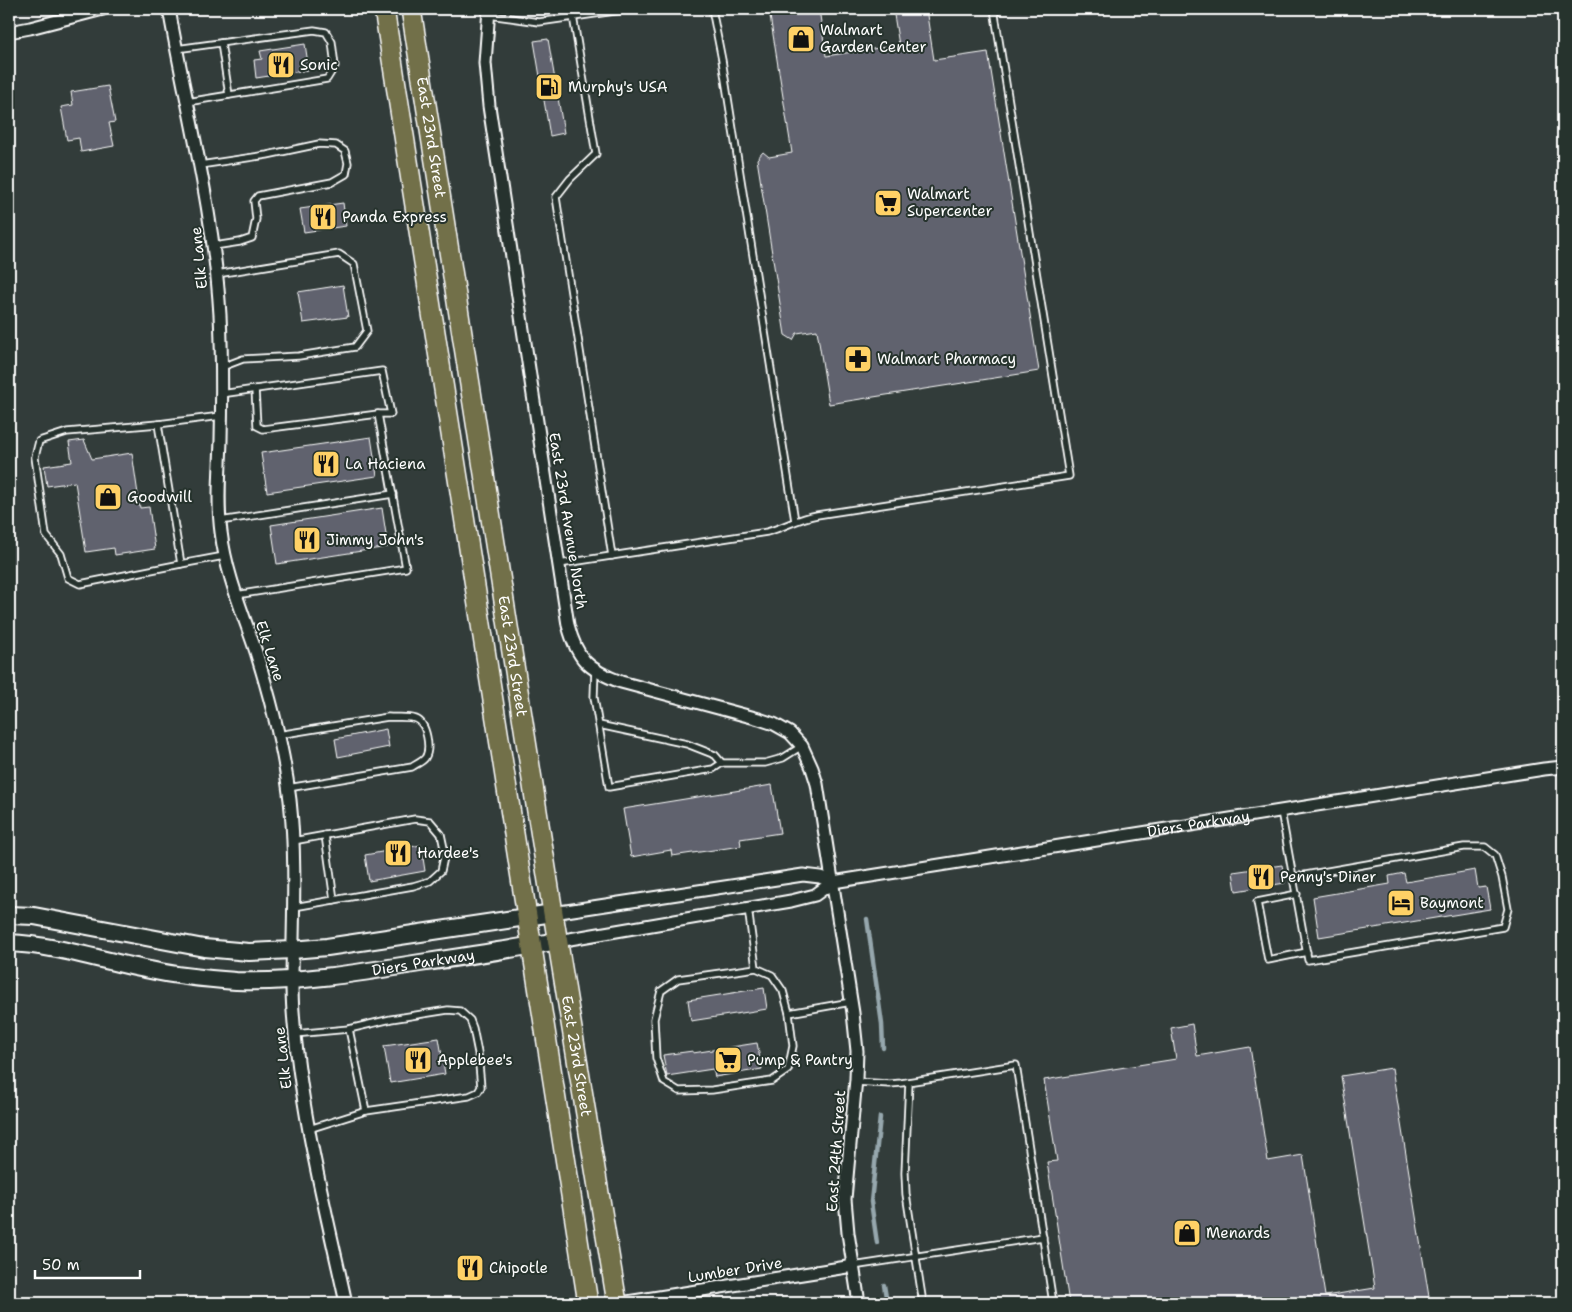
<svg xmlns="http://www.w3.org/2000/svg" width="1572" height="1312" font-family="'Shantell Sans',sans-serif">
<rect width="100%" height="100%" fill="#323c3a"/>
<filter id="ink" filterUnits="userSpaceOnUse"><feTurbulence type="fractalNoise" baseFrequency=".02" numOctaves="2"/><feDisplacementMap in="SourceGraphic" scale="10" xChannelSelector="R" yChannelSelector="G"/><feConvolveMatrix kernelMatrix="1 2 1 2 8 2 1 2 1" color-interpolation-filters="sRGB"/></filter>
<g filter="url(#ink)">
<g fill="none" stroke-linecap="round" stroke-linejoin="round">
<g stroke="#96a7ad" stroke-width="4.5">
<path d="M867,919L882,1024L883,1048"/>
<path d="M877,1243L871,1202L880,1117"/>
<path d="M884,1285L887,1303"/>
</g>
</g>
<g fill="#60626e" stroke="#fff">
<path d="M819,9L826,56L899,45L893,9H926L934,60L988,52L1039,371L829,404L817,330L797,333L793,340L785,335L757,159L763,152L769,157L792,153L770,16Z"/>
<path d="M548,39L564,133L550,136L534,41Z"/>
<path d="M305,44L309,70L256,78L254,60L262,59L260,51Z"/>
<path d="M108,86L115,122L109,123L114,146L81,152L79,138L67,140L61,107L73,105L71,92Z"/>
<path d="M343,203L346,226L304,232L300,209Z"/>
<path d="M343,285L348,317L303,323L298,292Z"/>
<path d="M371,437L377,476L267,492L261,453Z"/>
<path d="M84,440L92,459L132,453L140,508L149,507L155,549L115,555L114,548L86,552L75,482L47,486L44,466L72,462L69,442Z"/>
<path d="M382,508L388,547L277,564L271,525Z"/>
<path d="M386,729L389,747L338,757L335,739Z"/>
<path d="M772,785L780,833L740,839L741,846L672,856L671,850L631,857L623,809Z"/>
<path d="M421,845L425,871L369,881L365,855Z"/>
<path d="M1282,865L1285,883L1236,891L1233,872Z"/>
<path d="M1475,870L1478,888L1486,887L1490,909L1319,937L1313,897L1390,884L1389,876L1404,873L1406,882Z"/>
<path d="M764,988L767,1009L691,1021L688,1000Z"/>
<path d="M1192,1024L1197,1056L1250,1047L1268,1161L1303,1155L1325,1296L1375,1288L1341,1076L1392,1068L1430,1303H1069L1047,1162L1057,1161L1044,1080L1176,1059L1171,1028Z"/>
<path d="M439,1038L445,1074L390,1083L384,1046Z"/>
<path d="M757,1043L762,1069L715,1077L713,1069L667,1076L663,1055L693,1051V1053Z"/>
</g>
<g fill="none" stroke-linecap="round" stroke-linejoin="round">
<defs>
<g id="lane">
<path d="M712,9L722,60L795,521"/>
<path d="M489,15L539,22L629,9"/>
<path d="M573,16L596,154L570,179L556,197L612,556"/>
<path d="M221,43L229,95"/>
<path d="M176,49L314,30L326,32L332,42L335,66L327,79L187,102"/>
<path d="M200,165L267,155L319,144L336,145L345,151L348,163L346,174L332,182L258,196L254,201L256,219L252,238L240,242L214,246"/>
<path d="M217,274L339,254L354,264L367,331L355,347L299,356L243,359L222,367"/>
<path d="M255,389L257,426L263,429L378,414"/>
<path d="M221,394L382,371L391,414H378L406,568L236,595"/>
<path d="M221,416L158,424L181,564L224,556"/>
<path d="M158,424L67,432L39,441L35,457L46,535L61,554L68,578L80,584L181,564"/>
<path d="M220,521L393,494"/>
<path d="M559,564L767,532C785,527 799,518 817,515L1069,476L994,9"/>
<path d="M595,669L594,697L609,787L713,769L722,763H765L783,758L802,746"/>
<path d="M599,725L687,744L715,755L722,763"/>
<path d="M278,735L388,717C396,718 408,716 416,719C427,723 431,749 425,758C422,762 416,764 412,767L288,788"/>
<path d="M1281,811L1308,960L1503,927L1508,909L1502,877L1495,855L1485,847H1464L1294,877"/>
<path d="M325,835L334,900"/>
<path d="M293,841L415,819L430,821L441,834L445,853L441,871L430,881L413,886L294,907"/>
<path d="M1297,894L1257,902L1268,960L1307,952"/>
<path d="M748,908L756,968L678,979L661,991L654,1019L656,1058L664,1082L679,1091L712,1090L772,1081L788,1070L793,1046L789,1013L783,991L772,975L756,968"/>
<path d="M789,1013L851,1002"/>
<path d="M349,1029L366,1111"/>
<path d="M294,1034L349,1029L391,1019L448,1010L460,1011L470,1020L473,1028L478,1053L481,1087L478,1092L469,1096L366,1111L309,1129"/>
<path d="M856,1082L890,1084L901,1083L1016,1065L1053,1303"/>
<path d="M909,1082L905,1173L906,1194L923,1303"/>
<path d="M853,1266L1043,1237"/>
</g>
<g id="street">
<path d="M169,9C187,111 214,211 220,315C222,356 222,398 221,440C220,471 217,502 221,532C226,574 243,613 256,652C271,700 284,750 290,800C295,846 294,892 293,939C292,963 291,987 293,1011C300,1110 325,1207 346,1303"/>
<path d="M489,9L485,63L489,106L568,625C577,659 588,670 621,682L759,719L774,724L790,733L802,746L812,768L817,784L853,1013L857,1051L856,1079L845,1199L848,1233L859,1303"/>
<path d="M9,32L30,28L103,9"/>
<path id="s1" d="M553,913L803,875L820,877L833,882L1544,769L1563,767"/>
<path d="M558,941L791,901L815,895L833,882"/>
<path d="M621,1303L853,1266"/>
</g>
<g id="secondary">
<path d="M9,915L34,916L204,948L249,952L292,950L327,947L553,913"/>
<path id="s2" d="M9,943C56,945 103,961 150,970C177,976 207,979 236,981C298,983 359,973 420,963C466,956 512,949 558,941"/>
</g>
<g id="primary">
<path d="M384,9L588,1303"/>
<path id="s3" d="M411,9L553,913L617,1303"/>
</g>
</defs>
<use href="#lane" stroke="#fff" stroke-width="9"/>
<use href="#street" stroke="#fff" stroke-width="15"/>
<use href="#secondary" stroke="#fff" stroke-width="20"/>
<use href="#primary" stroke="#fff" stroke-width="22"/>
<use href="#lane" stroke="#26332d" stroke-width="5.5"/>
<use href="#street" stroke="#26332d" stroke-width="11"/>
<use href="#secondary" stroke="#26332d" stroke-width="16"/>
<use href="#primary" stroke="#726f4a" stroke-width="19"/>
</g>
</g>
<defs>
<symbol id="shop-square" viewBox="-11 -11 22 22"><rect x="-9" y="-9" width="18" height="18" rx="4" fill="#ffd166" stroke="#26332d"/><path d="M-5-2.5h2.3a2.7 3.5 0 0 1 5.4 0H5L5.5 6h-11ZM-1.5-2.5h3a1.5 2.3 0 0 0-3 0Z" fill="#111"/></symbol>
<symbol id="restaurant-square" viewBox="-11 -11 22 22"><rect x="-9" y="-9" width="18" height="18" rx="4" fill="#ffd166" stroke="#26332d"/><path d="M-5-6h1v4h1v-4h1v4h1v-4h1v5L-1.5 .5V6h-2V.5L-5-1ZM5-6V6H3V1.5H1.5Q1.5-4 5-6Z" fill="#111"/></symbol>
<symbol id="fuel-square" viewBox="-11 -11 22 22"><rect x="-9" y="-9" width="18" height="18" rx="4" fill="#ffd166" stroke="#26332d"/><path d="M-5.5-6h7V0h2V4h1.3V-2.5L3-4.5l.8-.8L6-3V5H2.5V1h-1V6h-7ZM-4.2-4.7v3.2H.2V-4.7Z" fill="#111"/></symbol>
<symbol id="supermarket-square" viewBox="-11 -11 22 22"><rect x="-9" y="-9" width="18" height="18" rx="4" fill="#ffd166" stroke="#26332d"/><path d="M-6-5.5h2.5l.6 2H6L4.5 2H-2.5L-4.4-4H-6ZM-1.5 3.2a1.3 1.3 0 1 0 .1 0ZM3 3.2a1.3 1.3 0 1 0 .1 0Z" fill="#111"/></symbol>
<symbol id="pharmacy-square" viewBox="-11 -11 22 22"><rect x="-9" y="-9" width="18" height="18" rx="4" fill="#ffd166" stroke="#26332d"/><path d="M-2-6h4v4h4v4h-4v4h-4v-4h-4v-4h4Z" fill="#111"/></symbol>
<symbol id="hotel-square" viewBox="-11 -11 22 22"><rect x="-9" y="-9" width="18" height="18" rx="4" fill="#ffd166" stroke="#26332d"/><path d="M-6-4.5h1.5V1H6V5H4.5V3h-9V5H-6ZM-4 0a1.8 1.8 0 1 1 3.6 0ZM.5 0V-2.5h3Q6-2.5 6 0Z" fill="#111"/></symbol>
</defs>
<g fill-rule="evenodd">
<use href="#shop-square" x="785" y="23" width="32" height="32"/>
<use href="#restaurant-square" x="265" y="49" width="32" height="32"/>
<use href="#fuel-square" x="533" y="71" width="32" height="32"/>
<use href="#supermarket-square" x="872" y="187" width="32" height="32"/>
<use href="#restaurant-square" x="307" y="201" width="32" height="32"/>
<use href="#pharmacy-square" x="842" y="343" width="32" height="32"/>
<use href="#restaurant-square" x="310" y="448" width="32" height="32"/>
<use href="#shop-square" x="92" y="481" width="32" height="32"/>
<use href="#restaurant-square" x="291" y="524" width="32" height="32"/>
<use href="#restaurant-square" x="382" y="837" width="32" height="32"/>
<use href="#restaurant-square" x="1245" y="861" width="32" height="32"/>
<use href="#hotel-square" x="1385" y="887" width="32" height="32"/>
<use href="#restaurant-square" x="402" y="1044" width="32" height="32"/>
<use href="#supermarket-square" x="712" y="1044" width="32" height="32"/>
<use href="#shop-square" x="1171" y="1217" width="32" height="32"/>
<use href="#restaurant-square" x="454" y="1252" width="32" height="32"/>
</g>
<g text-anchor="middle" stroke-width="4" stroke-linejoin="round" paint-order="stroke">
<g font-size="15" fill="#fff" stroke="#26332d" text-anchor="start">
<text x="820" y="35">Walmart<tspan x="820" dy="17">Garden Center</tspan></text>
<text x="300" y="70">Sonic</text>
<text x="568" y="92">Murphy's USA</text>
<text x="907" y="199">Walmart<tspan x="907" dy="17">Supercenter</tspan></text>
<text x="342" y="222">Panda Express</text>
<text x="877" y="364">Walmart Pharmacy</text>
<text x="345" y="469">La Haciena</text>
<text x="127" y="502">Goodwill</text>
<text x="326" y="545">Jimmy John's</text>
<text x="417" y="858">Hardee's</text>
<text x="1280" y="882">Penny's Diner</text>
<text x="1420" y="908">Baymont</text>
<text x="437" y="1065">Applebee's</text>
<text x="747" y="1065">Pump &amp; Pantry</text>
<text x="1206" y="1238">Menards</text>
<text x="489" y="1273">Chipotle</text>
</g>
<g font-size="15" fill="#fff" stroke="#26332d">
<text dy="5" stroke="none"><textPath href="#s3" startOffset="130">East 23rd Street</textPath></text>
<text transform="translate(199 258) rotate(-96)" y="5">Elk Lane</text>
<text transform="translate(568 521) rotate(81)" y="5">East 23rd Avenue North</text>
<text transform="translate(270 651) rotate(72)" y="5">Elk Lane</text>
<text dy="5" stroke="none"><textPath href="#s3" startOffset="655">East 23rd Street</textPath></text>
<text dy="5" stroke="none"><textPath href="#s1" startOffset="654">Diers Parkway</textPath></text>
<text dy="5" stroke="none"><textPath href="#s2" startOffset="419">Diers Parkway</textPath></text>
<text dy="5" stroke="none"><textPath href="#s3" startOffset="1060">East 23rd Street</textPath></text>
<text transform="translate(283 1058) rotate(-97)" y="5">Elk Lane</text>
<text transform="translate(836 1151) rotate(-86)" y="5">East 24th Street</text>
<text transform="translate(735 1270) rotate(-9)" y="5">Lumber Drive</text>
</g>
</g>
<rect width="1572" height="1312" fill="none" stroke="#26332d" stroke-width="30"/>
<rect x="15" y="15" width="1542" height="1282" fill="none" stroke="#fff" stroke-width="2" filter="url(#ink)"/>
<path d="M35 1270v8h105v-8" fill="none" stroke="#ffffff" stroke-width="2.5"/>
<text x="42" y="1270" font-size="15" fill="#ffffff" stroke="#26332d" stroke-width="4" paint-order="stroke">50 m</text>
</svg>
